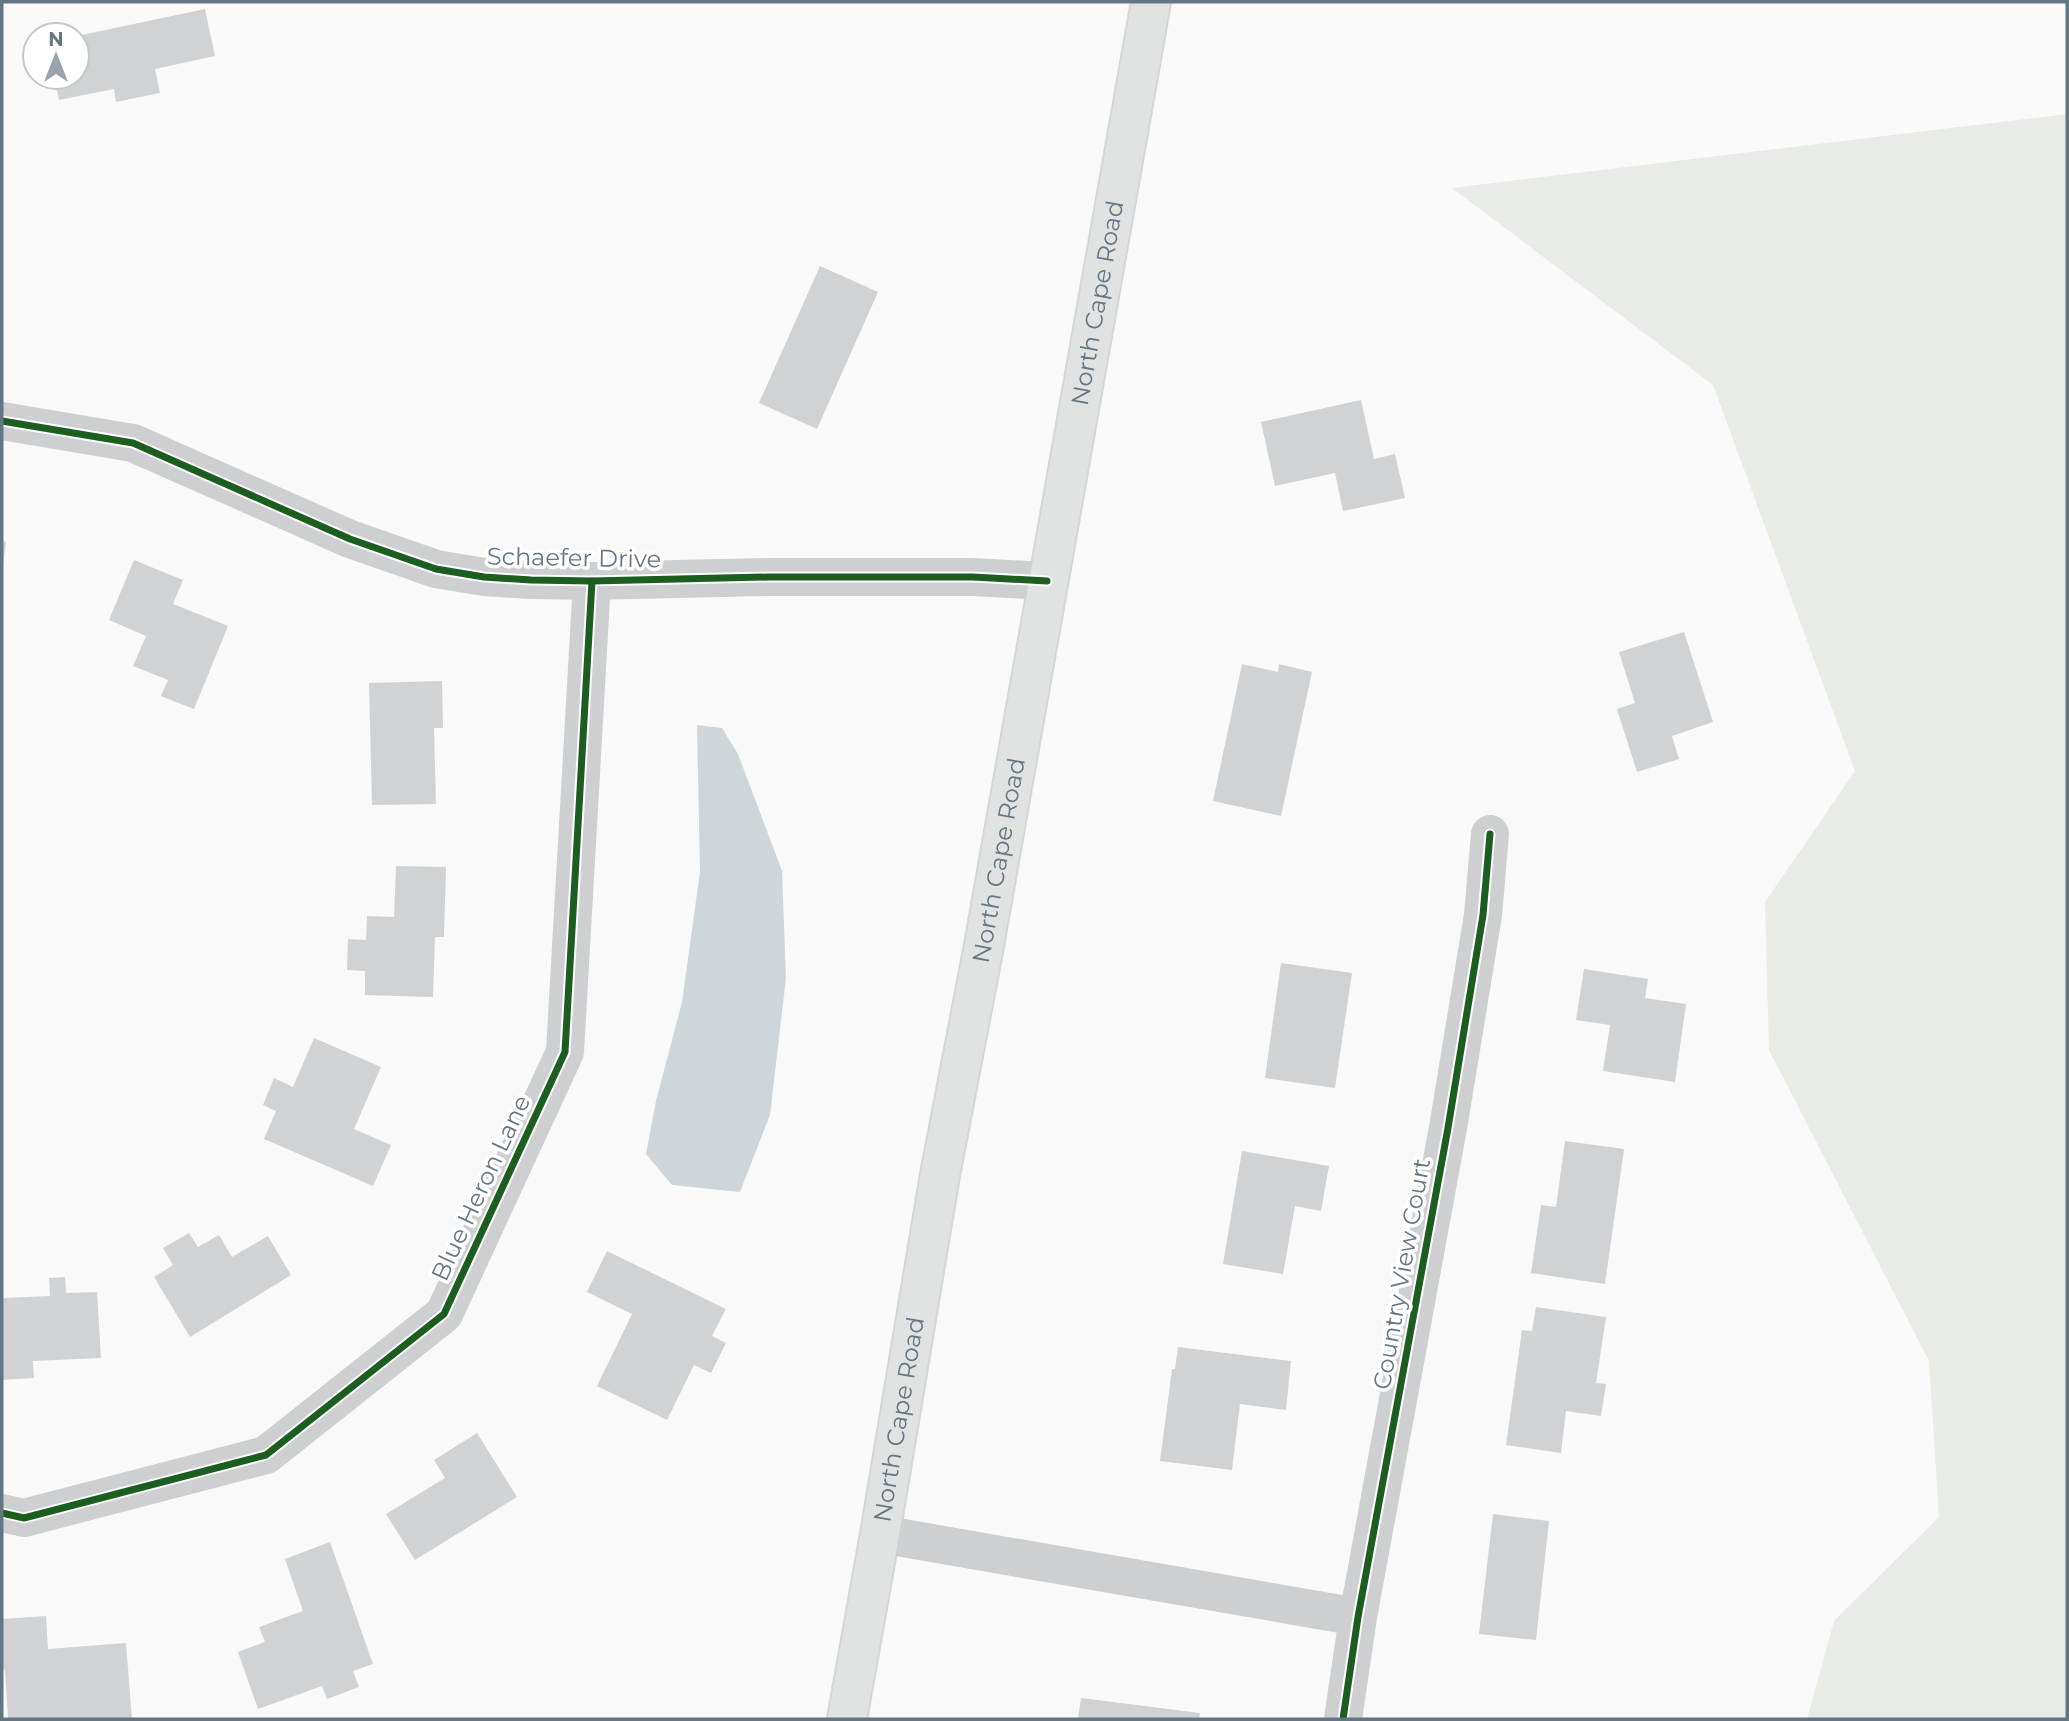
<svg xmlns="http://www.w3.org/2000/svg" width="2069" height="1721" font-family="Montserrat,sans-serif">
<rect width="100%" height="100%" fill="#f9f9f9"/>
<path fill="#e8ebe6" d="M2067,114V1719H1807L1834,1621L1939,1517L1929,1361L1769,1050L1765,902L1855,771L1713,385L1452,188Z"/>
<path fill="#ced6d9" d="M697,725L722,728L738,754L782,871L786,978L770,1115L740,1192L672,1185L646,1154L656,1101L682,1002L700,872Z"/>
<g fill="#d0d2d3">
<path d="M205,9L215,56L155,69L160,93L116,102L114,89L59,100L54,77H77V36Z"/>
<path d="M820,266L878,292L817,429L759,403Z"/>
<path d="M1361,400L1374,459L1395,454L1405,498L1343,511L1335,473L1275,486L1261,422Z"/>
<path d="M2,541L6,542L3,565H2Z"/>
<path d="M134,560L183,580L173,604L228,626L194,709L161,696L168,680L133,666L146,636L109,620Z"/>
<path d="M1684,632L1713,722L1672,736L1679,759L1637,772L1617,709L1635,703L1619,652Z"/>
<path d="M1242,664L1278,672L1279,664L1312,672L1281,816L1213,801Z"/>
<path d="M442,681L443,728H434L436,804L372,805L369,683Z"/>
<path d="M396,866L446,867L444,937H435L433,997L365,995V971L347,970L348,939L366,940L367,916L394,917Z"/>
<path d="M1281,963L1352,973L1335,1088L1265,1078Z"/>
<path d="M1584,969L1648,979L1645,998L1686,1004L1675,1082L1603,1071L1610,1025L1576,1020Z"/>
<path d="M314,1038L381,1067L354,1129L391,1145L373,1186L264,1139L276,1111L263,1105L274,1078L293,1087Z"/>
<path d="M1565,1141L1624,1149L1605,1284L1531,1273L1541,1205L1556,1207Z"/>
<path d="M1242,1151L1329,1166L1321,1211L1295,1206L1283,1274L1223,1264Z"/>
<path d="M189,1233L198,1247L219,1235L232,1257L268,1236L291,1275L190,1337L154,1277L173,1265L163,1248Z"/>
<path d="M607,1251L726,1309L712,1336L726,1343L711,1373L694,1365L667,1420L597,1386L632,1314L587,1292Z"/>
<path d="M65,1277L66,1293L97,1292L101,1358L33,1361L34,1378L2,1380V1298L50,1296L49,1278Z"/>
<path d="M1536,1307L1606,1317L1596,1383L1606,1384L1601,1416L1566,1411L1561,1453L1506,1445L1522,1330L1532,1331Z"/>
<path d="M1178,1347L1291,1361L1286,1410L1240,1404L1232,1470L1160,1461L1172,1369H1175Z"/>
<path d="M477,1433L517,1497L415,1560L386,1514L445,1478L434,1460Z"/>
<path d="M1493,1514L1549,1521L1536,1640L1479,1634Z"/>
<path d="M330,1542L373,1664L353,1671L359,1687L327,1699L322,1686L258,1709L238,1652L265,1642L259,1627L303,1611L285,1559Z"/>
<path d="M46,1616L48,1649L126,1643L132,1719H8L5,1669L2,1670V1619Z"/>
<path d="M1081,1698L1200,1713L1199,1719H1078Z"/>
</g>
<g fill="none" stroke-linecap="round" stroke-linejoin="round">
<defs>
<g id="secondary">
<path id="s1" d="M847,1719L880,1534L940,1175L983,951L1151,2"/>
</g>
</defs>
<use href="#secondary" stroke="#d5d6d7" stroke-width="42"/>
<g stroke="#cecfd0" stroke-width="38">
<path d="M2,421L133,443L350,539L436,569L484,577L531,580L592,581L769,577H973L1047,581"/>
<path d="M2,1513L24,1518L266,1455L444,1314L565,1052L592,581"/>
<path d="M880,1534L1358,1617"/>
<path d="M1343,1719L1358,1617L1448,1128L1483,915L1490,834"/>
</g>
<use href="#secondary" stroke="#e1e2e2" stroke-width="38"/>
<defs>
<g id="cycleway">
<path d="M2,421L133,443L350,539L436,569L484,577L531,580L592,581L769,577H973L1047,581"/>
<path d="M2,1513L24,1518L266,1455L444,1314L565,1052L592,581"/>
<path d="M1343,1719L1358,1617L1448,1128L1483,915L1490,834"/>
</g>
</defs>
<use href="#cycleway" stroke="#fff" stroke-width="11"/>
<use href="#cycleway" stroke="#1b5e20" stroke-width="7"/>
</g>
<g text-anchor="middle" stroke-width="7" stroke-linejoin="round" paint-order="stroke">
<g font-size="24" fill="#657683" stroke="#fff">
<text dy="8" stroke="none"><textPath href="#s1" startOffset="1438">North Cape Road</textPath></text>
<text transform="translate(574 558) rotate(1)" y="8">Schaefer Drive</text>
<text dy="8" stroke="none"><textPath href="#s1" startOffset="872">North Cape Road</textPath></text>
<text transform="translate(481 1188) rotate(-65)" y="8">Blue Heron Lane</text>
<text transform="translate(1402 1274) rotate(-80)" y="8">Country View Court</text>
<text dy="8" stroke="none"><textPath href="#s1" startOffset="304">North Cape Road</textPath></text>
</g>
</g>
<rect width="2069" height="1721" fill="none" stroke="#657683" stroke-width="7"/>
<g transform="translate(56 56)"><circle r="33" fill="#ffffff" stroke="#c1c8cd" stroke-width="2"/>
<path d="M0-5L12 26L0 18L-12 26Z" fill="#99a4ac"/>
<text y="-10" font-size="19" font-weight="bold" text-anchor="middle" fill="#657683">N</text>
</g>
</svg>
